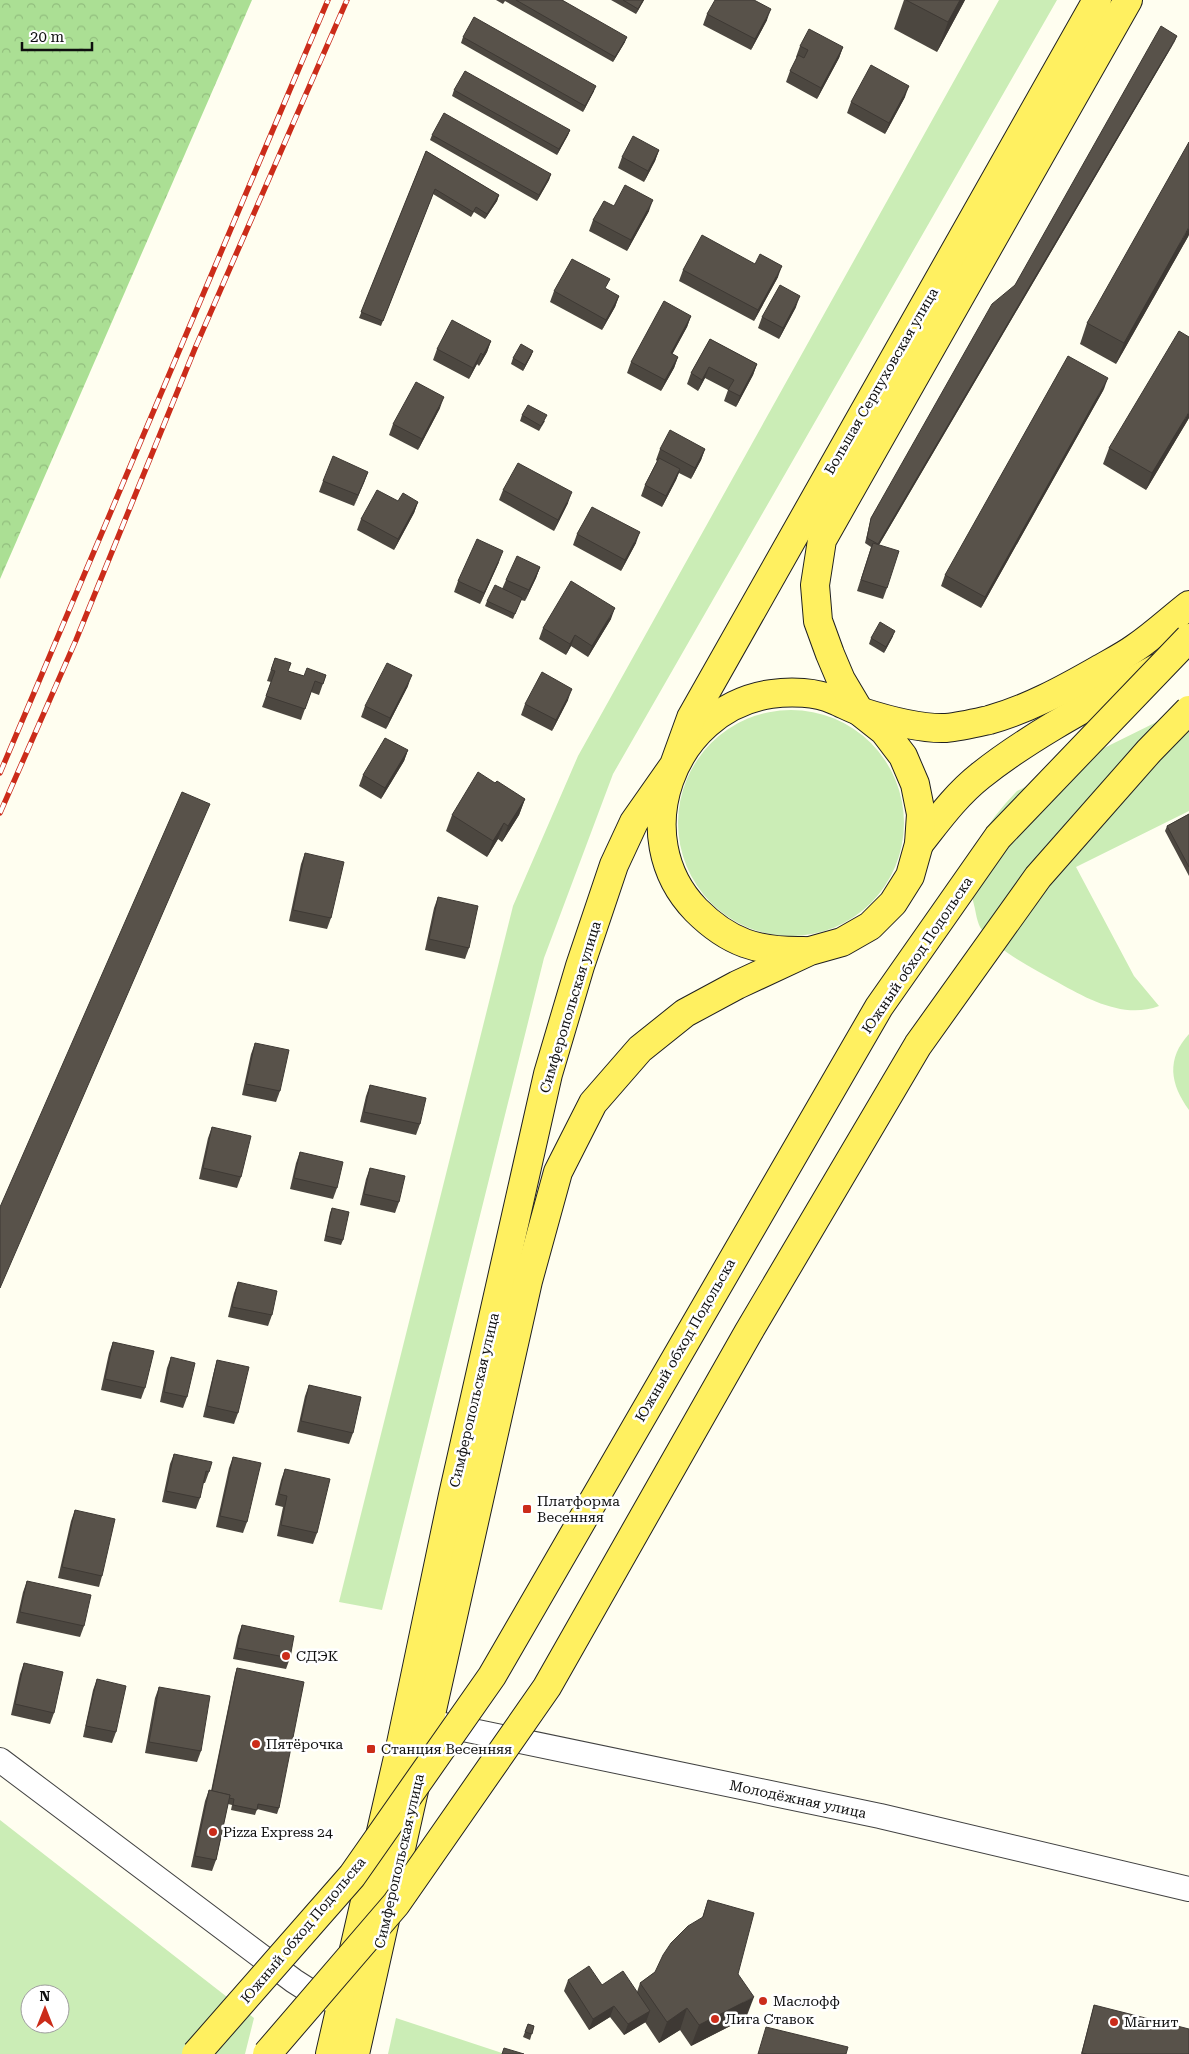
<svg xmlns="http://www.w3.org/2000/svg" width="1189" height="2054" font-family="'Roboto Serif',serif">
<defs>
<pattern id="forest-crowns" width="20" height="18" patternUnits="userSpaceOnUse" patternTransform="scale(1.25)"><rect width="20" height="18" fill="#abdf94"/><path d="M2 6a3 3 0 1 1 6 0M12 15a3 3 0 1 1 6 0" fill="none" stroke="#92be7e"/></pattern>
</defs>
<rect width="100%" height="100%" fill="#fffef0"/>
<g fill="#cbedb6" fill-rule="evenodd">
<path d="M999,0H1057L613,774L544,958L382,1610L339,1602L513,906L578,756Z"/>
<path d="M1189,706V811L1076,867L1134,976L1159,1006C1125,1019 1089,1000 1059,983C1033,968 1002,954 982,930C977,924 976,912 974,905C961,856 986,824 1017,791Z"/>
<circle cx="791" cy="823" r="113"/>
<path d="M1189,1034V1110C1170,1084 1166,1059 1189,1034Z"/>
<path d="M0,1820L254,2018L245,2054H0ZM30,1994H60V2024H30Z"/>
<path d="M396,2018L502,2053V2054H388Z"/>
</g>
<path fill="url(#forest-crowns)" d="M0,0H252L0,579Z"/>
<g fill="none" stroke-linecap="round" stroke-linejoin="round">
<defs>
<g id="minor">
<path d="M439,1724L880,1816L1189,1889"/>
<path d="M0,1760L294,1981L319,1997L334,2000"/>
</g>
<g id="major">
<path d="M919,844C938,820 956,795 980,776C1031,735 1099,700 1157,668"/>
<path d="M804,951C758,952 729,943 696,910C625,837 671,709 771,694C791,691 816,692 834,700C844,704 852,709 862,712C887,720 920,729 946,728C960,727 976,723 989,720C1028,709 1063,690 1098,670C1110,663 1124,656 1135,648C1154,635 1171,619 1189,605"/>
<path d="M330,2054L399,1753L453,1495L548,1074L580,966L614,865L634,822L674,765L691,718L1097,0"/>
<path d="M355,2054L528,1281L558,1172L593,1103L640,1049L685,1013L737,985L810,951L842,942L870,926L893,903L910,876L919,844L921,814L915,784L903,756L884,731L860,712L841,680L830,654L818,621L815,585L822,540L1128,0"/>
</g>
</defs>
<use href="#minor" stroke="#424242" stroke-width="26"/>
<use href="#major" stroke="#202020" stroke-width="30"/>
<use href="#minor" stroke="#fff" stroke-width="24"/>
<use href="#major" stroke="#fff060" stroke-width="28"/>
<defs>
<g id="rail">
<path d="M0,773L328,0"/>
<path d="M0,813L76,640L196,346L347,0"/>
</g>
</defs>
<use href="#rail" stroke="#cb2c1a" stroke-width="5.5"/>
<use href="#rail" stroke="#fff" stroke-width="4" stroke-dasharray="11" stroke-linecap="butt"/>
<defs>
<g id="major-bridge">
<path d="M196,2054L352,1876L492,1676L879,1007L998,837L1189,638"/>
<path d="M267,2054L396,1904L547,1687L748,1333L918,1045L1038,877L1149,751L1189,710"/>
</g>
</defs>
<use href="#major-bridge" stroke="#202020" stroke-width="30" stroke-linecap="butt"/>
<use href="#major-bridge" stroke="#fff060" stroke-width="28"/>
</g>
<g fill="#4c4740">
<path d="M496,0H562L625,42L613,62L505,1L503,4Z"/>
<path d="M611,0H644L636,14Z"/>
<path d="M904,0H965L937,52L894,29Z"/>
<path d="M707,14L767,20L751,50L703,25Z"/>
<path d="M463,37L594,91L583,112L461,43Z"/>
<path d="M1175,41L879,545L887,588L883,599L857,591L871,547L865,543L871,518L1015,285Z"/>
<path d="M800,46L843,47L839,58L817,99L786,82L790,71L797,58L796,57Z"/>
<path d="M454,90L570,130L568,135L557,155L452,96Z"/>
<path d="M905,97L885,134L847,113L851,102Z"/>
<path d="M432,135L551,174L549,180L537,201L430,140Z"/>
<path d="M659,150L655,161L644,182L618,168L622,157Z"/>
<path d="M426,151L499,195L497,201L485,219L474,212L471,217L433,194L381,326L359,318Z"/>
<path d="M614,206L649,211L627,251L589,231L593,220Z"/>
<path d="M1189,235L1116,364L1080,344L1087,323Z"/>
<path d="M683,270L778,277L754,321L679,281Z"/>
<path d="M554,291L619,296L615,307L602,330L550,302Z"/>
<path d="M796,307L779,339L758,328L762,317Z"/>
<path d="M691,316L687,327L672,354L678,357L674,368L661,391L627,373L631,362Z"/>
<path d="M710,339L757,364L753,375L736,407L724,401L728,390L705,378L698,391L687,384L691,373Z"/>
<path d="M491,341L487,352L479,366L477,364L469,379L433,360L437,349Z"/>
<path d="M533,351L531,356L523,371L511,364L513,358Z"/>
<path d="M1104,389L981,608L941,586L945,575Z"/>
<path d="M440,408L418,450L389,435L393,424Z"/>
<path d="M522,415L545,421L539,431L520,421Z"/>
<path d="M1189,418L1146,490L1103,464L1109,448Z"/>
<path d="M660,449H705L701,460L691,479L679,473L676,480L662,507L641,496L645,485L657,461L656,460Z"/>
<path d="M368,472L354,506L319,492L323,481Z"/>
<path d="M503,490L568,503L554,531L499,500Z"/>
<path d="M398,501L418,502L414,513L394,550L357,530L361,519Z"/>
<path d="M577,534L636,543L621,571L573,545Z"/>
<path d="M499,562L480,604L454,592L458,581Z"/>
<path d="M540,567L536,578L525,601L521,600L513,619L485,606L487,601L502,589L506,580Z"/>
<path d="M611,619L588,657L571,646L566,655L539,639L543,628Z"/>
<path d="M893,636L884,653L869,644L871,638Z"/>
<path d="M275,658L288,671L304,676L326,675L319,695L311,692L301,720L262,707L271,682L267,681Z"/>
<path d="M408,686L386,729L361,717L365,706Z"/>
<path d="M568,700L552,731L521,715L525,704Z"/>
<path d="M408,750L404,761L381,799L359,786L363,775Z"/>
<path d="M495,783L525,799L519,815L502,842L498,839L487,857L446,831L452,815Z"/>
<path d="M1189,814V876L1165,831L1167,826Z"/>
<path d="M305,853L331,918L327,929L289,921L301,864Z"/>
<path d="M438,897L469,948L465,959L425,950L434,908Z"/>
<path d="M255,1043L280,1091L276,1102L242,1095L251,1054Z"/>
<path d="M370,1085L420,1124L416,1135L360,1122L366,1096Z"/>
<path d="M212,1127L241,1177L237,1188L199,1179L208,1138Z"/>
<path d="M300,1152L337,1188L333,1199L290,1189L296,1163Z"/>
<path d="M370,1168L399,1202L395,1213L360,1205L366,1179Z"/>
<path d="M332,1208L343,1240L341,1245L324,1241L330,1213Z"/>
<path d="M238,1282L272,1315L268,1326L228,1317L234,1293Z"/>
<path d="M113,1342L145,1388L141,1399L101,1390L109,1353Z"/>
<path d="M171,1357L187,1397L183,1408L160,1402L167,1368Z"/>
<path d="M217,1360L238,1413L234,1424L203,1417L214,1371Z"/>
<path d="M309,1385L353,1433L349,1444L297,1432L305,1396Z"/>
<path d="M174,1454L209,1472L205,1483H203L200,1498L196,1509L162,1502L170,1464Z"/>
<path d="M233,1457L247,1522L243,1533L216,1527L229,1468Z"/>
<path d="M285,1469L317,1533L313,1544L277,1536L283,1507L275,1505L281,1480Z"/>
<path d="M75,1510L102,1576L99,1587L58,1578L71,1521Z"/>
<path d="M27,1581L84,1626L80,1637L16,1623L23,1592Z"/>
<path d="M242,1625L290,1658L286,1669L233,1659L238,1636Z"/>
<path d="M24,1663L54,1713L50,1724L11,1715L20,1674Z"/>
<path d="M237,1668L279,1808L277,1814L257,1809L255,1815L231,1810L232,1805L228,1804L216,1860L212,1871L191,1867L205,1801L209,1790L211,1791L235,1674Z"/>
<path d="M97,1679L116,1732L112,1743L83,1737L93,1690Z"/>
<path d="M159,1687L201,1751L197,1762L145,1753L155,1698Z"/>
<path d="M708,1900L738,1974L746,2018L691,2046L680,2030L659,2043L645,2022L624,2035L610,2017L589,2030L564,1991L568,1980L602,1985L637,1992L640,1983L655,1972L702,1918Z"/>
<path d="M1094,2005L1189,2054H1081Z"/>
<path d="M528,2024L534,2026L530,2040L523,2037Z"/>
</g>
<g fill="#3e3934">
<path d="M643,0H644L636,14L638,9Z"/>
<path d="M960,0H965L937,52L948,22Z"/>
<path d="M771,9L767,20L751,50L755,39Z"/>
<path d="M1177,36L1175,41L876,550L878,544Z"/>
<path d="M627,37L625,42L613,62L615,57Z"/>
<path d="M843,47L839,58L817,99L821,88Z"/>
<path d="M596,86L594,91L583,112L585,106Z"/>
<path d="M909,86L905,97L885,134L889,123Z"/>
<path d="M570,130L568,135L557,155L559,149Z"/>
<path d="M659,150L655,161L644,182L648,171Z"/>
<path d="M551,174L549,180L537,201L539,195Z"/>
<path d="M499,195L497,201L485,219L487,214Z"/>
<path d="M653,200L649,211L627,251L631,240Z"/>
<path d="M1189,227V235L1116,364L1124,343Z"/>
<path d="M782,266L778,277L754,321L758,310Z"/>
<path d="M619,296L615,307L602,330L606,320Z"/>
<path d="M800,296L796,307L779,339L783,328Z"/>
<path d="M691,316L687,327L667,364L671,353Z"/>
<path d="M491,341L487,352L479,366L483,355Z"/>
<path d="M533,351L531,356L523,371L525,365Z"/>
<path d="M481,353L477,364L469,379L473,368Z"/>
<path d="M678,357L674,368L661,391L665,380Z"/>
<path d="M757,364L753,375L736,407L740,396Z"/>
<path d="M709,367L705,378L698,391L702,380Z"/>
<path d="M1108,378L1104,389L981,608L985,597Z"/>
<path d="M444,397L440,408L418,450L422,439Z"/>
<path d="M1189,412V418L1146,490L1152,473Z"/>
<path d="M705,449L701,460L691,479L695,468Z"/>
<path d="M680,469L676,480L662,507L666,496Z"/>
<path d="M368,472L364,483L354,506L358,495Z"/>
<path d="M572,492L568,503L554,531L558,520Z"/>
<path d="M418,502L414,513L394,550L398,539Z"/>
<path d="M640,532L636,543L621,571L625,560Z"/>
<path d="M503,551L499,562L480,604L484,593Z"/>
<path d="M540,567L536,578L525,601L529,590Z"/>
<path d="M615,608L611,619L588,657L592,646Z"/>
<path d="M895,631L893,636L884,653L886,647Z"/>
<path d="M575,635L571,646L566,655L570,644Z"/>
<path d="M412,675L408,686L386,729L390,718Z"/>
<path d="M572,689L568,700L552,731L556,720Z"/>
<path d="M408,750L404,761L381,799L385,788Z"/>
<path d="M525,799L519,815L502,842L508,826Z"/>
<path d="M504,823L498,839L487,857L493,841Z"/>
<path d="M754,1997L746,2018L691,2046L699,2025Z"/>
<path d="M614,2006L610,2017L589,2030L593,2019Z"/>
<path d="M687,2008L680,2030L659,2043L667,2022Z"/>
<path d="M650,2011L646,2022L624,2035L628,2024Z"/>
</g>
<g fill="#58524a" stroke="#3e3934">
<path d="M516,0H562L627,37L615,57Z"/>
<path d="M623,0H643L638,9Z"/>
<path d="M715,0H754L771,9L755,39L707,14Z"/>
<path d="M906,0H960L948,22Z"/>
<path d="M474,17L596,86L585,106L463,37Z"/>
<path d="M1161,26L1177,36L878,544L867,538L871,518L992,304L1015,285Z"/>
<path d="M809,29L843,47L821,88L790,71L798,55L804,58L808,50L800,46Z"/>
<path d="M871,65L909,86L889,123L851,102Z"/>
<path d="M465,71L570,130L559,149L454,90Z"/>
<path d="M444,113L551,174L539,195L432,135Z"/>
<path d="M633,136L659,150L648,171L622,157Z"/>
<path d="M1189,142V227L1124,343L1087,323Z"/>
<path d="M426,151L499,195L487,214L476,207L473,212L435,189L383,321L361,312Z"/>
<path d="M625,185L653,200L631,240L593,220L604,201L614,206Z"/>
<path d="M702,235L755,264L760,254L782,266L758,310L683,270Z"/>
<path d="M572,259L610,279L605,288L619,296L606,320L554,291Z"/>
<path d="M780,285L800,296L783,328L762,317Z"/>
<path d="M664,301L691,316L671,353L678,357L665,380L631,362Z"/>
<path d="M452,320L491,341L483,355L481,353L473,368L437,349Z"/>
<path d="M1179,331L1189,337V412L1152,473L1109,448Z"/>
<path d="M710,339L757,364L740,396L728,390L734,380L709,367L702,380L691,373Z"/>
<path d="M521,344L533,351L525,365L513,358Z"/>
<path d="M1068,356L1108,378L985,597L945,575Z"/>
<path d="M416,382L444,397L422,439L393,424Z"/>
<path d="M528,405L547,415L541,426L522,415Z"/>
<path d="M670,430L705,449L695,468L660,449Z"/>
<path d="M333,456L368,472L358,495L323,481Z"/>
<path d="M659,458L680,469L666,496L645,485Z"/>
<path d="M518,463L572,492L558,520L503,490Z"/>
<path d="M377,490L398,501L403,493L418,502L398,539L361,519Z"/>
<path d="M592,507L640,532L625,560L577,534Z"/>
<path d="M477,539L503,551L484,593L458,581Z"/>
<path d="M873,543L899,551L887,588L861,580Z"/>
<path d="M517,556L540,567L529,590L506,580Z"/>
<path d="M571,581L615,608L592,646L575,635L570,644L543,628Z"/>
<path d="M495,585L522,598L515,614L487,601Z"/>
<path d="M880,622L895,631L886,647L871,638Z"/>
<path d="M275,658L291,663L288,671L304,676L307,668L326,675L323,684L315,681L305,709L266,696L275,671L271,670Z"/>
<path d="M387,663L412,675L390,718L365,706Z"/>
<path d="M542,672L572,689L556,720L525,704Z"/>
<path d="M385,738L408,750L385,788L363,775Z"/>
<path d="M478,772L495,783L497,781L525,799L508,826L504,823L493,841L452,815Z"/>
<path d="M182,792L210,804L0,1288V1207Z"/>
<path d="M1189,814V867L1167,826Z"/>
<path d="M305,853L344,862L331,918L293,910Z"/>
<path d="M438,897L478,906L469,948L429,939Z"/>
<path d="M255,1043L289,1050L280,1091L246,1084Z"/>
<path d="M370,1085L426,1098L420,1124L364,1112Z"/>
<path d="M212,1127L251,1136L241,1177L203,1168Z"/>
<path d="M300,1152L343,1162L337,1188L294,1178Z"/>
<path d="M370,1168L405,1176L399,1202L364,1194Z"/>
<path d="M332,1208L349,1212L343,1240L326,1236Z"/>
<path d="M238,1282L277,1291L272,1315L232,1307Z"/>
<path d="M113,1342L154,1351L145,1388L105,1379Z"/>
<path d="M171,1357L195,1363L187,1397L164,1392Z"/>
<path d="M217,1360L249,1367L238,1413L207,1406Z"/>
<path d="M309,1385L361,1397L353,1433L301,1421Z"/>
<path d="M174,1454L212,1462L209,1472L206,1471L200,1498L166,1491Z"/>
<path d="M233,1457L261,1463L247,1522L220,1516Z"/>
<path d="M285,1469L330,1479L317,1533L281,1525L287,1496L279,1494Z"/>
<path d="M75,1510L115,1519L102,1576L62,1567Z"/>
<path d="M27,1581L91,1595L84,1626L20,1612Z"/>
<path d="M242,1625L294,1636L290,1658L237,1648Z"/>
<path d="M24,1663L63,1672L54,1713L15,1704Z"/>
<path d="M237,1668L304,1682L279,1808L258,1804L257,1810L233,1805L234,1799L229,1798L230,1795L212,1791Z"/>
<path d="M97,1679L126,1686L116,1732L86,1726Z"/>
<path d="M159,1687L210,1696L201,1751L149,1742Z"/>
<path d="M209,1790L230,1795L216,1860L195,1856Z"/>
<path d="M708,1900L754,1913L738,1974L754,1997L699,2025L687,2008L667,2022L640,1983L655,1972L663,1955L671,1943L688,1926L703,1917Z"/>
<path d="M589,1966L602,1985L623,1971L650,2011L628,2024L614,2006L593,2019L568,1980Z"/>
<path d="M1094,2005L1189,2029V2054H1087L1082,2053Z"/>
<path d="M528,2024L534,2026L532,2034L525,2032Z"/>
<path d="M766,2027L848,2047L846,2054H758Z"/>
<path d="M504,2048L524,2054H502Z"/>
</g>
<g fill="#cb2c1a" stroke="#fff" stroke-width="2">
<rect x="522" y="1504" width="10" height="10" rx="2.5"/>
<circle cx="286" cy="1656" r="5"/>
<circle cx="256" cy="1744" r="5"/>
<rect x="366" y="1744" width="10" height="10" rx="2.5"/>
<circle cx="213" cy="1832" r="5"/>
<circle cx="763" cy="2001" r="5"/>
<circle cx="715" cy="2019" r="5"/>
<circle cx="1114" cy="2022" r="5"/>
</g>
<g text-anchor="middle" stroke-width="5" stroke-linejoin="round" paint-order="stroke">
<g font-size="14" fill="#0f0f0f" stroke="#fff">
<text transform="translate(881 381) rotate(-60)" y="5">Большая Серпуховская улица</text>
<text transform="translate(917 955) rotate(-56)" y="5">Южный обход Подольска</text>
<text transform="translate(570 1007) rotate(-73)" y="5">Симферопольская улица</text>
<text transform="translate(685 1340) rotate(-60)" y="5">Южный обход Подольска</text>
<text transform="translate(474 1400) rotate(-77)" y="5">Симферопольская улица</text>
<text transform="translate(798 1799) rotate(12)" y="5">Молодёжная улица</text>
<text transform="translate(399 1861) rotate(-77)" y="5">Симферопольская улица</text>
<text transform="translate(303 1930) rotate(-50)" y="5">Южный обход Подольска</text>
</g>
<g font-size="14" fill="#0f0f0f" stroke="#fff" text-anchor="start">
<text x="537" y="1506">Платформа<tspan x="537" dy="16">Весенняя</tspan></text>
<text x="296" y="1661">СДЭК</text>
<text x="266" y="1749">Пятёрочка</text>
<text x="381" y="1754">Станция Весенняя</text>
<text x="223" y="1837">Pizza Express 24</text>
<text x="773" y="2006">Маслофф</text>
<text x="725" y="2024">Лига Ставок</text>
<text x="1124" y="2027">Магнит</text>
</g>
</g>
<g transform="translate(45 2009)"><circle r="24" fill="#ffffff" stroke="#9f9f9f"/>
<path d="M0-4L9 19L0 12L-9 19Z" fill="#cb2c1a"/>
<text y="-8" font-size="14" font-weight="bold" text-anchor="middle" fill="#0f0f0f">N</text>
</g>
<path d="M22 42v8h70v-8" fill="none" stroke="#0f0f0f" stroke-width="2.5"/>
<text x="30" y="42" font-size="15" fill="#0f0f0f" stroke="#ffffff" stroke-width="4" paint-order="stroke">20 m</text>
</svg>
